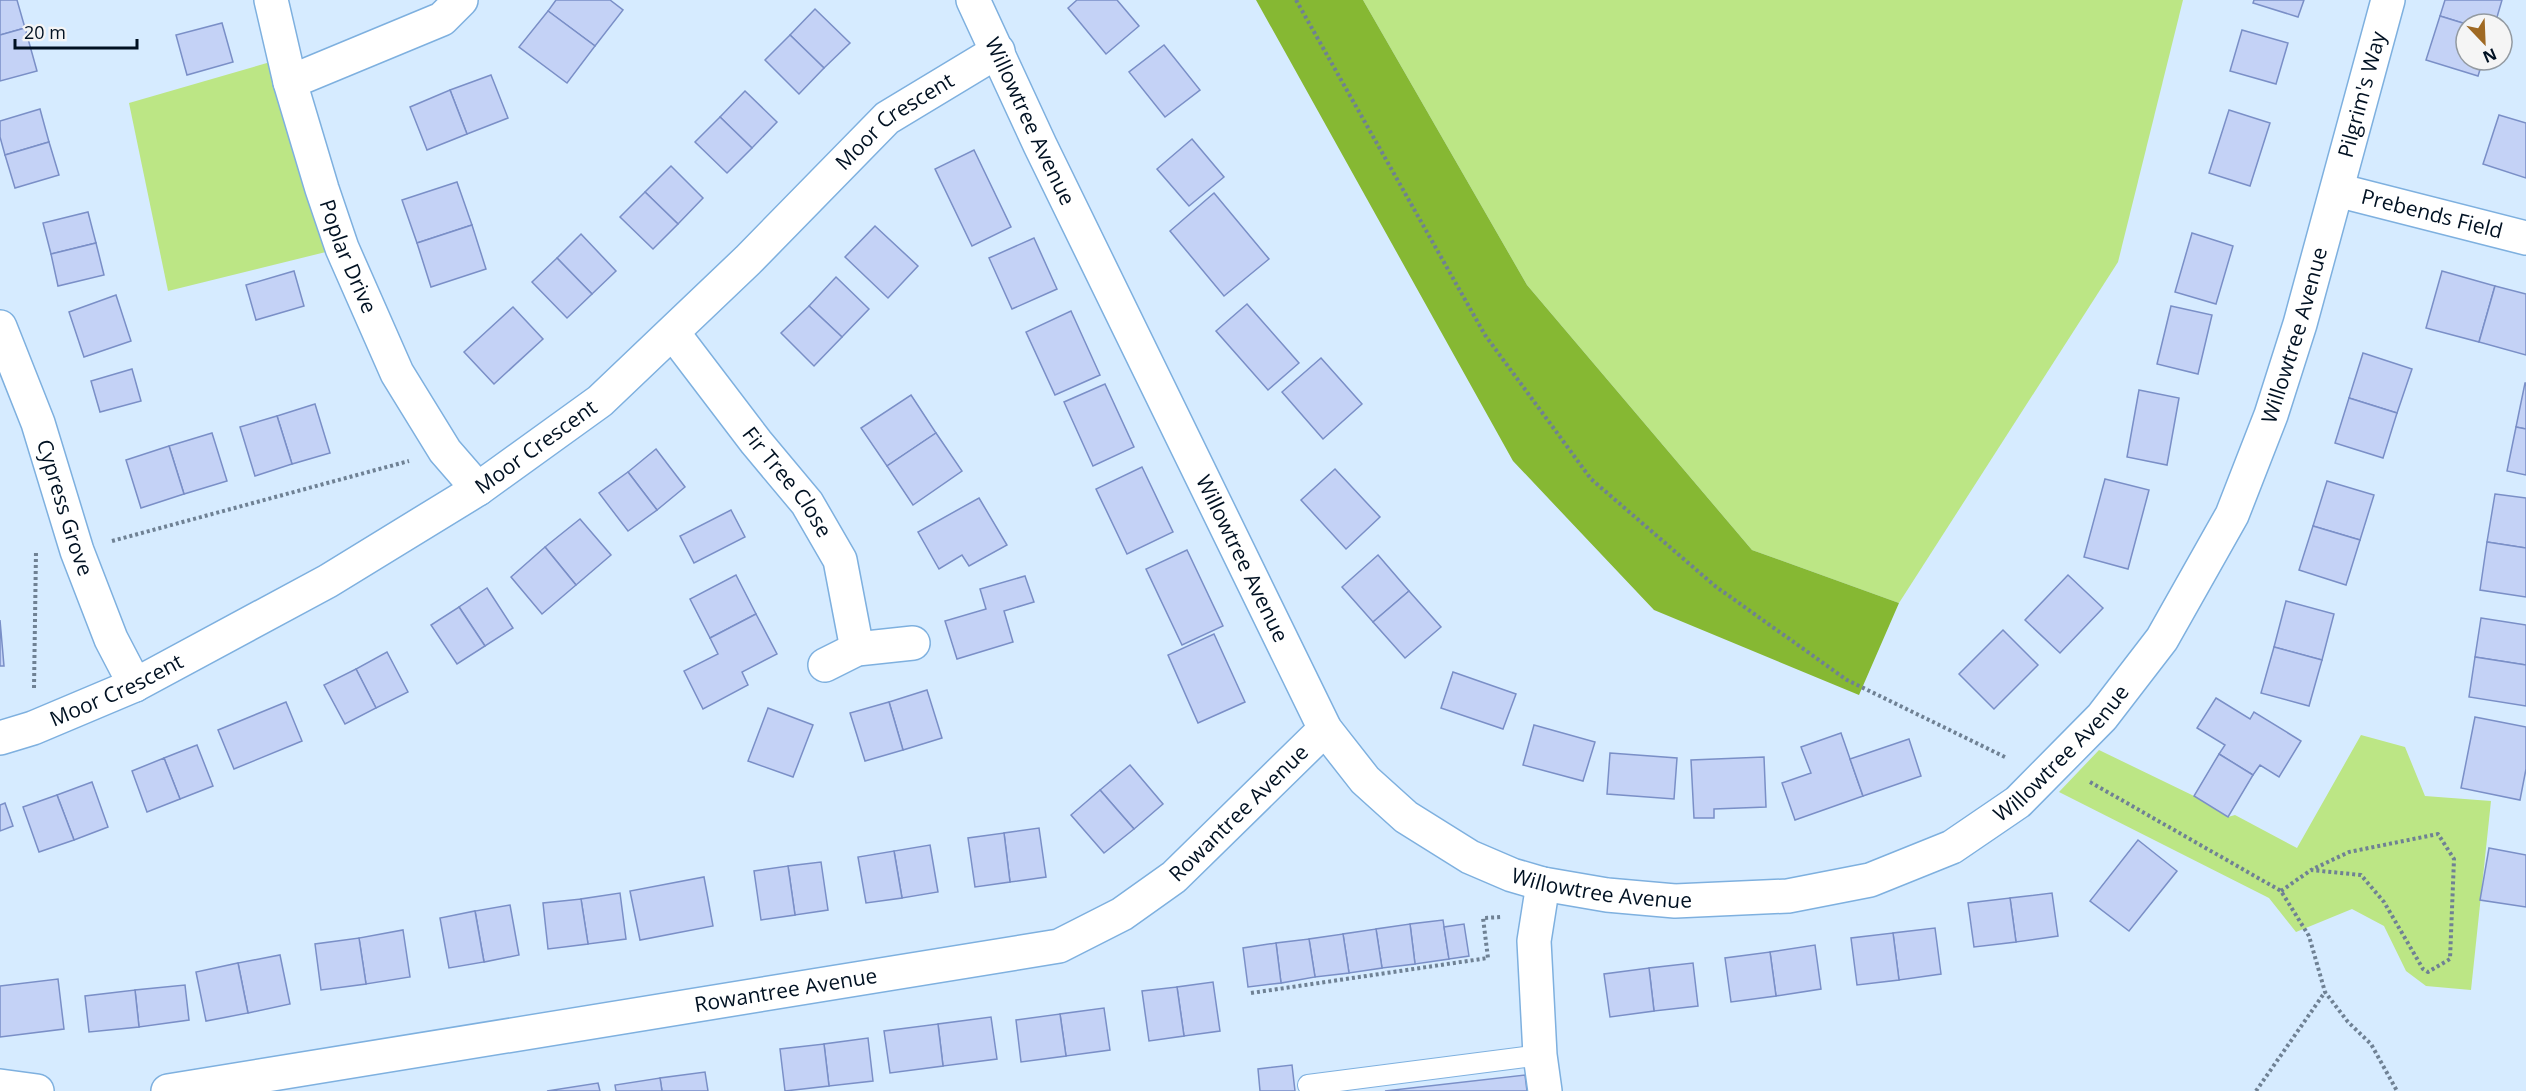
<svg xmlns="http://www.w3.org/2000/svg" width="2526" height="1091" font-family="'Open Sans',sans-serif">
<rect width="100%" height="100%" fill="#d6ebff"/>
<g fill="#bce685">
<path d="M1363,0H2183L2118,262L1899,603L1752,550L1527,285Z"/>
<path d="M284,58L342,248L168,291L129,103Z"/>
<path d="M2361,735L2405,747L2425,796L2491,801L2471,990L2426,986L2406,971L2384,926L2352,909L2296,932L2269,898L2059,792L2099,750L2194,796L2228,817L2235,815L2297,848Z"/>
</g>
<path fill="#86b833" d="M1256,0H1363L1527,285L1752,550L1899,603L1859,695L1654,610L1513,461Z"/>
<g fill="#c4d2f6" stroke="#7a8fc7" stroke-width="1.5">
<path d="M0,0H17L25,28L0,35Z"/>
<path d="M556,0H610L623,10L595,46L548,11Z"/>
<path d="M1077,0H1117L1139,26L1106,54L1068,8Z"/>
<path d="M2254,0H2304L2298,17L2253,3Z"/>
<path d="M2445,0H2502L2495,24H2466L2440,16Z"/>
<path d="M815,9L850,43L824,68L790,35Z"/>
<path d="M548,11L595,46L567,83L519,47Z"/>
<path d="M2440,16L2466,24V60H2483L2478,76L2426,60Z"/>
<path d="M222,23L233,62L187,75L176,35Z"/>
<path d="M25,28L37,71L0,81V35Z"/>
<path d="M2242,30L2288,43L2276,84L2230,71Z"/>
<path d="M790,35L824,68L799,94L765,60Z"/>
<path d="M1164,45L1200,90L1165,117L1129,72Z"/>
<path d="M491,75L508,118L467,134L450,90Z"/>
<path d="M450,90L467,134L427,150L410,107Z"/>
<path d="M745,91L777,122L752,148L720,117Z"/>
<path d="M40,109L49,142L5,155L0,137V121Z"/>
<path d="M2229,110L2270,123L2250,186L2209,173Z"/>
<path d="M2499,115L2526,123V178L2483,164Z"/>
<path d="M720,117L752,148L727,173L695,142Z"/>
<path d="M1192,139L1224,177L1189,206L1157,169Z"/>
<path d="M49,142L59,175L15,188L5,155Z"/>
<path d="M974,150L1011,227L972,246L935,169Z"/>
<path d="M671,166L703,198L678,224L645,192Z"/>
<path d="M457,182L472,225L417,243L402,200Z"/>
<path d="M645,192L678,224L653,249L620,217Z"/>
<path d="M1214,193L1269,259L1224,296L1170,231Z"/>
<path d="M88,212L96,243L51,254L43,223Z"/>
<path d="M472,225L486,269L431,287L417,243Z"/>
<path d="M875,226L918,266L888,298L845,257Z"/>
<path d="M2192,233L2233,246L2216,304L2175,292Z"/>
<path d="M581,234L616,271L592,294L557,258Z"/>
<path d="M1034,238L1057,289L1012,309L989,258Z"/>
<path d="M96,243L104,275L58,286L51,254Z"/>
<path d="M557,258L592,294L567,318L532,282Z"/>
<path d="M294,271L304,306L256,320L246,285Z"/>
<path d="M2442,271L2495,286L2479,342L2426,328Z"/>
<path d="M836,277L869,309L842,337L809,306Z"/>
<path d="M2495,286L2526,294V355L2479,342Z"/>
<path d="M116,295L131,341L84,357L69,312Z"/>
<path d="M1247,304L1299,363L1268,390L1216,331Z"/>
<path d="M809,306L842,337L814,366L781,333Z"/>
<path d="M2171,306L2212,315L2198,374L2157,364Z"/>
<path d="M513,307L543,339L494,384L464,352Z"/>
<path d="M1071,311L1100,375L1055,395L1026,332Z"/>
<path d="M2363,353L2412,369L2397,413L2349,398Z"/>
<path d="M1321,358L1362,404L1323,439L1282,392Z"/>
<path d="M132,369L141,401L100,412L91,381Z"/>
<path d="M2525,383H2526V429L2516,427Z"/>
<path d="M1105,384L1134,447L1093,466L1064,402Z"/>
<path d="M2139,390L2179,398L2167,465L2127,457Z"/>
<path d="M911,395L936,433L887,466L861,428Z"/>
<path d="M2349,398L2397,413L2383,458L2335,443Z"/>
<path d="M315,404L330,453L292,464L277,416Z"/>
<path d="M277,416L292,464L255,476L240,427Z"/>
<path d="M2516,427L2526,429V475L2507,471Z"/>
<path d="M212,433L227,481L184,494L169,446Z"/>
<path d="M936,433L962,471L913,505L887,466Z"/>
<path d="M169,446L184,494L141,508L126,460Z"/>
<path d="M656,449L685,487L657,510L628,472Z"/>
<path d="M1142,467L1173,532L1127,554L1096,489Z"/>
<path d="M1335,469L1380,517L1346,549L1301,500Z"/>
<path d="M628,472L657,510L628,531L599,493Z"/>
<path d="M2105,479L2149,490L2128,569L2084,557Z"/>
<path d="M2327,481L2374,495L2360,540L2313,526Z"/>
<path d="M2495,494L2526,498V548L2487,542Z"/>
<path d="M979,498L1007,545L969,566L962,555L939,569L918,532Z"/>
<path d="M731,510L745,537L694,563L680,536Z"/>
<path d="M580,519L611,555L576,585L545,547Z"/>
<path d="M2313,526L2360,540L2346,585L2299,570Z"/>
<path d="M2487,542L2526,548V597L2480,590Z"/>
<path d="M545,547L576,585L542,614L511,577Z"/>
<path d="M1187,550L1223,626L1182,645L1146,569Z"/>
<path d="M1378,555L1409,591L1373,622L1342,587Z"/>
<path d="M736,575L756,614L710,638L690,599Z"/>
<path d="M2068,575L2103,608L2060,653L2025,620Z"/>
<path d="M1025,576L1034,602L1004,611L1013,642L957,659L945,621L986,609L980,589Z"/>
<path d="M487,588L513,628L485,646L459,607Z"/>
<path d="M1409,591L1441,627L1405,658L1373,622Z"/>
<path d="M2286,601L2334,614L2322,660L2274,647Z"/>
<path d="M459,607L485,646L457,664L431,625Z"/>
<path d="M756,614L777,654L742,672L748,685L703,709L684,671L718,654L710,638Z"/>
<path d="M2481,618L2526,625V665L2475,657Z"/>
<path d="M0,620L4,666H0Z"/>
<path d="M2003,630L2038,665L1994,709L1959,674Z"/>
<path d="M1214,634L1245,702L1198,723L1168,655Z"/>
<path d="M2274,647L2322,660L2309,706L2261,693Z"/>
<path d="M387,652L408,692L376,708L356,669Z"/>
<path d="M2475,657L2526,665V706L2469,697Z"/>
<path d="M356,669L376,708L345,724L324,685Z"/>
<path d="M1453,672L1516,694L1503,729L1441,708Z"/>
<path d="M927,690L942,738L903,750L889,702Z"/>
<path d="M2216,698L2250,719L2254,712L2301,741L2279,777L2260,765L2253,775L2219,754L2225,745L2197,728Z"/>
<path d="M286,702L302,741L234,769L218,730Z"/>
<path d="M889,702L903,750L865,761L850,713Z"/>
<path d="M768,708L813,725L793,777L748,761Z"/>
<path d="M2475,717L2526,727V769L2520,800L2461,788Z"/>
<path d="M1534,725L1595,742L1583,781L1523,765Z"/>
<path d="M1841,733L1863,796L1795,820L1782,783L1811,773L1801,747Z"/>
<path d="M1909,739L1921,776L1863,796L1850,759Z"/>
<path d="M197,745L213,786L180,799L164,758Z"/>
<path d="M1610,753L1677,758L1674,799L1607,794Z"/>
<path d="M2219,754L2253,775L2228,817L2194,796Z"/>
<path d="M1764,757L1766,807L1714,809V818H1694L1691,760Z"/>
<path d="M164,758L180,799L147,812L132,771Z"/>
<path d="M1130,765L1163,804L1134,829L1100,790Z"/>
<path d="M92,782L108,827L74,840L57,795Z"/>
<path d="M1100,790L1134,829L1104,853L1071,815Z"/>
<path d="M57,795L74,840L39,852L23,807Z"/>
<path d="M5,803L13,826L0,831V805Z"/>
<path d="M1039,828L1046,877L1010,882L1004,833Z"/>
<path d="M1004,833L1010,882L975,887L968,838Z"/>
<path d="M2138,840L2177,871L2129,931L2090,901Z"/>
<path d="M930,845L938,892L902,898L894,851Z"/>
<path d="M2489,848L2526,855V907L2480,900Z"/>
<path d="M894,851L902,898L866,903L858,857Z"/>
<path d="M821,862L828,910L795,915L788,866Z"/>
<path d="M788,866L795,915L761,920L754,871Z"/>
<path d="M704,877L713,926L640,940L630,891Z"/>
<path d="M620,893L626,939L588,944L581,899Z"/>
<path d="M2052,893L2058,936L2016,942L2010,898Z"/>
<path d="M2010,898L2016,942L1974,947L1968,903Z"/>
<path d="M581,899L588,944L548,949L543,903Z"/>
<path d="M510,905L519,955L484,962L475,911Z"/>
<path d="M475,911L484,962L449,968L440,918Z"/>
<path d="M1443,920L1449,959L1415,964L1410,924Z"/>
<path d="M1410,924L1415,964L1382,968L1376,929Z"/>
<path d="M1464,924L1469,956L1449,959L1444,927Z"/>
<path d="M1935,928L1941,974L1899,980L1893,933Z"/>
<path d="M1376,929L1382,968L1349,973L1343,934Z"/>
<path d="M403,930L410,977L366,984L359,938Z"/>
<path d="M1893,933L1899,980L1857,985L1851,938Z"/>
<path d="M1343,934L1349,973L1315,977L1309,939Z"/>
<path d="M359,938L366,984L321,990L315,944Z"/>
<path d="M1309,939L1315,977L1281,983L1276,943Z"/>
<path d="M1276,943L1281,983L1248,987L1243,948Z"/>
<path d="M1815,945L1821,989L1776,996L1770,952Z"/>
<path d="M1770,952L1776,996L1731,1002L1725,958Z"/>
<path d="M280,955L290,1004L248,1013L238,963Z"/>
<path d="M238,963L248,1013L206,1021L196,972Z"/>
<path d="M1693,963L1698,1006L1654,1011L1649,968Z"/>
<path d="M1649,968L1654,1011L1610,1017L1604,974Z"/>
<path d="M58,979L64,1029L0,1037V986Z"/>
<path d="M1213,982L1220,1031L1184,1036L1177,987Z"/>
<path d="M185,985L189,1020L139,1027L135,990Z"/>
<path d="M1177,987L1184,1036L1149,1041L1142,991Z"/>
<path d="M135,990L139,1027L89,1032L85,996Z"/>
<path d="M1104,1008L1110,1050L1066,1056L1060,1014Z"/>
<path d="M1060,1014L1066,1056L1021,1062L1016,1020Z"/>
<path d="M991,1017L997,1059L943,1066L938,1024Z"/>
<path d="M938,1024L943,1066L890,1073L884,1031Z"/>
<path d="M868,1038L873,1081L829,1086L824,1044Z"/>
<path d="M824,1044L829,1086L785,1091L780,1049Z"/>
<path d="M1292,1065L1295,1091H1260L1258,1069Z"/>
<path d="M705,1072L708,1091H662L660,1078Z"/>
<path d="M1525,1075L1527,1091H1385Z"/>
<path d="M660,1078L662,1091H616L615,1085Z"/>
<path d="M598,1083L600,1091H547Z"/>
</g>
<g fill="none" stroke-linecap="round" stroke-linejoin="round">
<defs>
<path id="lane" d="M1308,1085L1540,1055"/>
<g id="street">
<path id="s1" d="M271,0L290,82L322,189L342,248L397,373L445,451L478,489"/>
<path id="s2" d="M973,0L1040,145L1325,729L1365,780L1406,817L1470,857L1512,875L1543,884L1607,895L1675,901L1788,896L1870,880L1952,847L2018,802L2102,717L2162,639L2232,515L2271,415L2300,324L2388,0"/>
<path d="M290,82L442,19L461,0"/>
<path id="s3" d="M2337,190L2526,238"/>
<path id="s4" d="M0,327L38,423L77,551L111,639L135,685"/>
<path id="s5" d="M673,333L756,442L807,503L840,560L857,649"/>
<path d="M825,665L857,649L913,643"/>
<path id="s6" d="M0,738L33,728L135,685L328,581L478,489L600,401L748,260L887,118L998,51"/>
<path d="M1543,884L1534,941L1540,1055L1545,1091"/>
<path d="M0,1086L37,1091"/>
<path id="s7" d="M168,1091L1059,946L1122,914L1174,877L1325,729"/>
</g>
</defs>
<use href="#lane" stroke="#7eb0df" stroke-width="22"/>
<use href="#street" stroke="#7eb0df" stroke-width="36"/>
<g stroke="#6f8194" stroke-width="4" stroke-dasharray="3 3" stroke-linecap="butt">
<path d="M1296,0L1485,335L1591,479L1715,586L1847,680L2007,758"/>
<path d="M112,541L409,461"/>
<path d="M34,688L36,551"/>
<path d="M2090,782L2281,891L2309,936L2325,992L2348,1022L2371,1044L2397,1091"/>
<path d="M2281,891L2311,870L2361,875L2384,902L2423,969L2428,972L2450,959L2454,859L2438,834L2349,852L2311,870"/>
<path d="M1251,993L1488,958L1483,918L1502,917"/>
<path d="M2256,1091L2325,992"/>
</g>
<use href="#lane" stroke="#fff" stroke-width="20"/>
<use href="#street" stroke="#fff" stroke-width="33"/>
</g>
<g text-anchor="middle" stroke-width="4.5" stroke-linejoin="round" paint-order="stroke">
<g font-size="21" fill="#011122" stroke="#f5f5f5">
<text dy="7" stroke="none"><textPath href="#s2" startOffset="2382">Pilgrim's Way</textPath></text>
<text dy="7" stroke="none"><textPath href="#s2" startOffset="134">Willowtree Avenue</textPath></text>
<text dy="7" stroke="none"><textPath href="#s6" startOffset="1098">Moor Crescent</textPath></text>
<text dy="7" stroke="none"><textPath href="#s3" startOffset="98">Prebends Field</textPath></text>
<text dy="7" stroke="none"><textPath href="#s1" startOffset="268">Poplar Drive</textPath></text>
<text dy="7" stroke="none"><textPath href="#s2" startOffset="2132">Willowtree Avenue</textPath></text>
<text dy="7" stroke="none"><textPath href="#s6" startOffset="612">Moor Crescent</textPath></text>
<text dy="7" stroke="none"><textPath href="#s5" startOffset="188">Fir Tree Close</textPath></text>
<text dy="7" stroke="none"><textPath href="#s4" startOffset="192">Cypress Grove</textPath></text>
<text dy="7" stroke="none"><textPath href="#s2" startOffset="620">Willowtree Avenue</textPath></text>
<text dy="7" stroke="none"><textPath href="#s6" startOffset="126">Moor Crescent</textPath></text>
<text dy="7" stroke="none"><textPath href="#s2" startOffset="1646">Willowtree Avenue</textPath></text>
<text dy="7" stroke="none"><textPath href="#s7" startOffset="1128">Rowantree Avenue</textPath></text>
<text dy="7" stroke="none"><textPath href="#s2" startOffset="1142">Willowtree Avenue</textPath></text>
<text dy="7" stroke="none"><textPath href="#s7" startOffset="626">Rowantree Avenue</textPath></text>
</g>
</g>
<g transform="translate(2484 42) rotate(157)"><circle r="28" fill="#f5f5f5" stroke="#939aa1" stroke-width="1.5"/>
<path d="M0-4.5L10 22L0 15L-10 22Z" fill="#9f6923"/>
<text y="-9" font-size="16" font-weight="bold" text-anchor="middle" fill="#011122">N</text>
</g>
<path d="M15 39v9h122v-9" fill="none" stroke="#011122" stroke-width="3"/>
<text x="24" y="39" font-size="18" fill="#011122" stroke="#f5f5f5" stroke-width="4.5" paint-order="stroke">20 m</text>
</svg>
